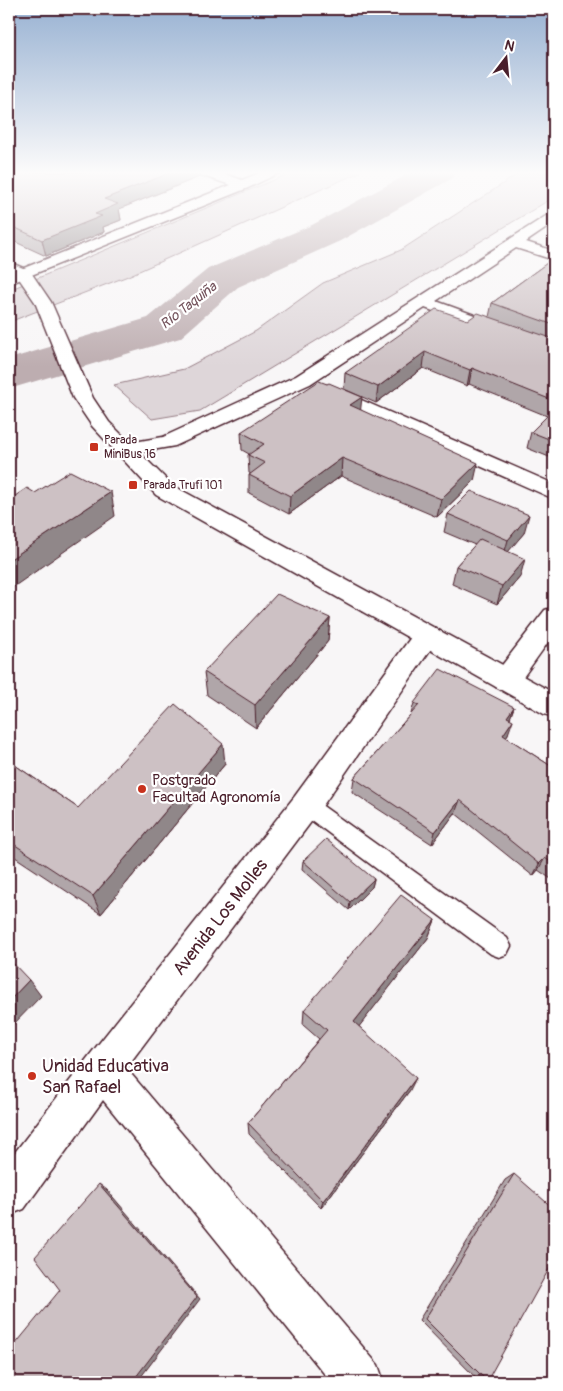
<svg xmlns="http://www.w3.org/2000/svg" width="563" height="1391" font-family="Pangolin,sans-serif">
<rect width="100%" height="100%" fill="#f8f6f7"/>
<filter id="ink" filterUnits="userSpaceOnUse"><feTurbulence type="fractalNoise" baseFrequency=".02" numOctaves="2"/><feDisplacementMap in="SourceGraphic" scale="10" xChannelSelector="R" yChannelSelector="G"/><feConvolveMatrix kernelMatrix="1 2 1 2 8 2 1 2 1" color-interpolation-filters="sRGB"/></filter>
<g filter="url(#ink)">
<g fill="#ded6d9" stroke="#947a82">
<path d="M293,172H360L128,276L9,322V290Z"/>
<path d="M521,172H554V197L200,411L152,419L114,385L184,369L256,331L323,283L401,250Z"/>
</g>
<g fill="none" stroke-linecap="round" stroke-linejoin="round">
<path fill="#bdadb0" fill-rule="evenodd" d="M412,172H456L451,179L340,241L238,287L180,338L9,389V359L148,318L208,269L312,225Z"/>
<defs>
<path id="service" d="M306,796L313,799L507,938L511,946L507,954L499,957L491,954L299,811L296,805L299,799Z"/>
<g id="minor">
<path d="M199,172H219L242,180L262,172H281L248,188L9,284V274L231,185L200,175Z"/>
<path d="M554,213V223L526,242L554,251V260L516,248L436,301L554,344V355L425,308L310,384L175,446L124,455L117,453L114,449L117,445L163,437L296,376L549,214Z"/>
<path d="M327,385L554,484V499L320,395L318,391L320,387Z"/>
<path d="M554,607V634L516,687L506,690L496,687L492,680L496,673L545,610Z"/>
<path d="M426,627L435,629L439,636L435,643L317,814L126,1068L378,1365L384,1382H331L103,1100L24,1209L9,1215V1160L89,1056L295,796L417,629Z"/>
</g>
<path id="tertiary" d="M9,262L30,271L51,302L93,398L109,422L172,485L554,693V717L544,714L156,495L92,426L73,398L35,302L18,277L9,273Z"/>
</defs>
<use href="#service" stroke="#4a1f2b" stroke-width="3"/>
<use href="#minor" stroke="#4a1f2b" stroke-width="3"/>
<use href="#tertiary" stroke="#4a1f2b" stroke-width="3"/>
<use href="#service" fill="#fff" fill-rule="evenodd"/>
<use href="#minor" fill="#fff" fill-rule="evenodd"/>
<use href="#tertiary" fill="#fff" fill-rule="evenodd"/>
</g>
<g fill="#b0a6a9" stroke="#4a1f2b">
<path d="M9,176L199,177L119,209L121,220L103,227L104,232L46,256L9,239Z"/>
<path d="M554,258V459L527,448L531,432L547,416L469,384L467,386L423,368L376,403L344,389L345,373L468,320L489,317L492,303Z"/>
<path d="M361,410L474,481L437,517L341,476L289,514L249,493V475L251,474L249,473L248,455L249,454L242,450L241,432Z"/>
<path d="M448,514L524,533L508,551L520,577L497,604L452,584L456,566L475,545L444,532Z"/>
<path d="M330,618L328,641L256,728L207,695L204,672Z"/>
<path d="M414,703L514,707L510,718L508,734L506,737L554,768V881L538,870L533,876L455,813L432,844L352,792L354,778L411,714Z"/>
<path d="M9,761L78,808L225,764L101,914L9,853Z"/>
<path d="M303,861L374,879L372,887L349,910L302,869Z"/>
<path d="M435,920L428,938L359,1026L410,1090L321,1208L249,1134L248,1123L319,1039L303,1025L304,1010Z"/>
<path d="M514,1174L487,1381L478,1380L419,1320L505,1180Z"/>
</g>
<g fill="#908789" stroke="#4a1f2b">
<path d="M172,172H199V177L119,209L121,220L103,227L104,232L46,256L42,240L95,214L104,199Z"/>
<path d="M425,352L423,368L376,403L378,387Z"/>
<path d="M472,368L469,384L467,386L470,370Z"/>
<path d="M362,397L360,415L350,405Z"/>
<path d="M342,458L341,476L289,514L290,496Z"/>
<path d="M478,463L474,481L437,517L441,499Z"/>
<path d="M111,492L115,516L9,590V560Z"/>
<path d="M529,515L524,533L503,558L508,540Z"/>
<path d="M525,559L520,577L497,604L502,586Z"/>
<path d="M330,618L328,641L256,728L255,705Z"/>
<path d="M514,707L509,721L507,717Z"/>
<path d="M513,720L508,734L498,749L503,735Z"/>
<path d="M223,744L225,764L101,914L93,896Z"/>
<path d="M460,800L455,813L432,844L435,832Z"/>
<path d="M545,858L538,870L533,876L539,864Z"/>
<path d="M374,879L372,887L349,910L350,902Z"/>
<path d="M435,920L428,938L351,1037L354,1022Z"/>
<path d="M29,980L41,996L9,1029V1001Z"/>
<path d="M416,1078L410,1090L321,1208L323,1201Z"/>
<path d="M99,1184L107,1190L200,1299L137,1382H132Z"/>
</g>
<g fill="#cdc1c4" stroke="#4a1f2b">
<path d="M18,172H172L104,199L118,204L95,214L102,216L42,240L9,225V176Z"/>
<path d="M554,258V325L492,303Z"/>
<path d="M436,309L468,320L478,313L554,339V401L472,368L470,370L425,352L378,387L345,373Z"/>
<path d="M319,381L327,384L329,383L362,397L350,405L478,463L441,499L342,458L290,496L249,475L265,463L248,455L264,444L241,432Z"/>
<path d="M554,409V441L531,432Z"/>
<path d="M70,471L111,492L9,560V500L27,488L35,493Z"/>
<path d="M471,491L529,515L508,540L448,514Z"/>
<path d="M480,539L525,559L502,586L456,566Z"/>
<path d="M277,594L330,618L255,705L204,672Z"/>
<path d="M440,669L514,707L507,717L513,720L503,735L554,768V864L545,858L539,864L460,800L435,832L354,778L419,705L414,703Z"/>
<path d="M175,704L223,744L93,896L9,841V761L78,808Z"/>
<path d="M326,839L374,879L350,902L303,861Z"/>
<path d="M401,895L435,920L354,1022L416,1078L323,1201L248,1123L327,1030L304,1010Z"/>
<path d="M9,959L29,980L9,1001Z"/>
<path d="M514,1174L554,1209V1260L487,1381L425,1319Z"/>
<path d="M99,1184L197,1297L132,1382H9V1352L60,1290L35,1257Z"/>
</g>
</g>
<linearGradient id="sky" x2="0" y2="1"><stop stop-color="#97b1d2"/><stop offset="0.47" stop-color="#fcfbfb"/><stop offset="1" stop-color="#fcfbfb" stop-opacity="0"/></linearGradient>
<rect width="563" height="367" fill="url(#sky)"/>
<g fill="#c8321e" stroke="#fff" stroke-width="2">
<rect x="89" y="442" width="10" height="10" rx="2.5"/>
<rect x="128" y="480" width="10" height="10" rx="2.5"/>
<circle cx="142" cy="789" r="5"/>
<circle cx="32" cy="1076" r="5"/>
</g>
<g text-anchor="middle" stroke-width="4.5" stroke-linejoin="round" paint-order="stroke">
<g font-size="12" fill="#4a1f2b" stroke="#fff" text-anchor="start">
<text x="104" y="444">Parada<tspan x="104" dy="14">MiniBus 16</tspan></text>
<text x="143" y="489">Parada Trufi 101</text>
</g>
<g font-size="14" font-style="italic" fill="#72515a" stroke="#fff">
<text transform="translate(188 305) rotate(-38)" y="5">Río Taquiña</text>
</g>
<g font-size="15" fill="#4a1f2b" stroke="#fff" text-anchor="start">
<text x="152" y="785">Postgrado<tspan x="152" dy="17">Facultad Agronomía</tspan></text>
</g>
<g font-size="18" fill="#4a1f2b" stroke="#fff">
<text transform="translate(220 917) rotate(-52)" y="6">Avenida Los Molles</text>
</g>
<g font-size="18" fill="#4a1f2b" stroke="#fff" text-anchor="start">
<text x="42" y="1072">Unidad Educativa<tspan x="42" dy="21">San Rafael</tspan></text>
</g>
</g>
<rect width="563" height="1391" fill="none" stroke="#fff" stroke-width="30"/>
<rect x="15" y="15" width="533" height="1361" fill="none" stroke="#4a1f2b" stroke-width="2" filter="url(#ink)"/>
<g transform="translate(506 58) rotate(16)" stroke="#ffffff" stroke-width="4" paint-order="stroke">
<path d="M0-4L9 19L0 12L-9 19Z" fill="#4a1f2b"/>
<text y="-8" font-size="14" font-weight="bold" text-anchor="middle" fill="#4a1f2b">N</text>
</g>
</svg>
